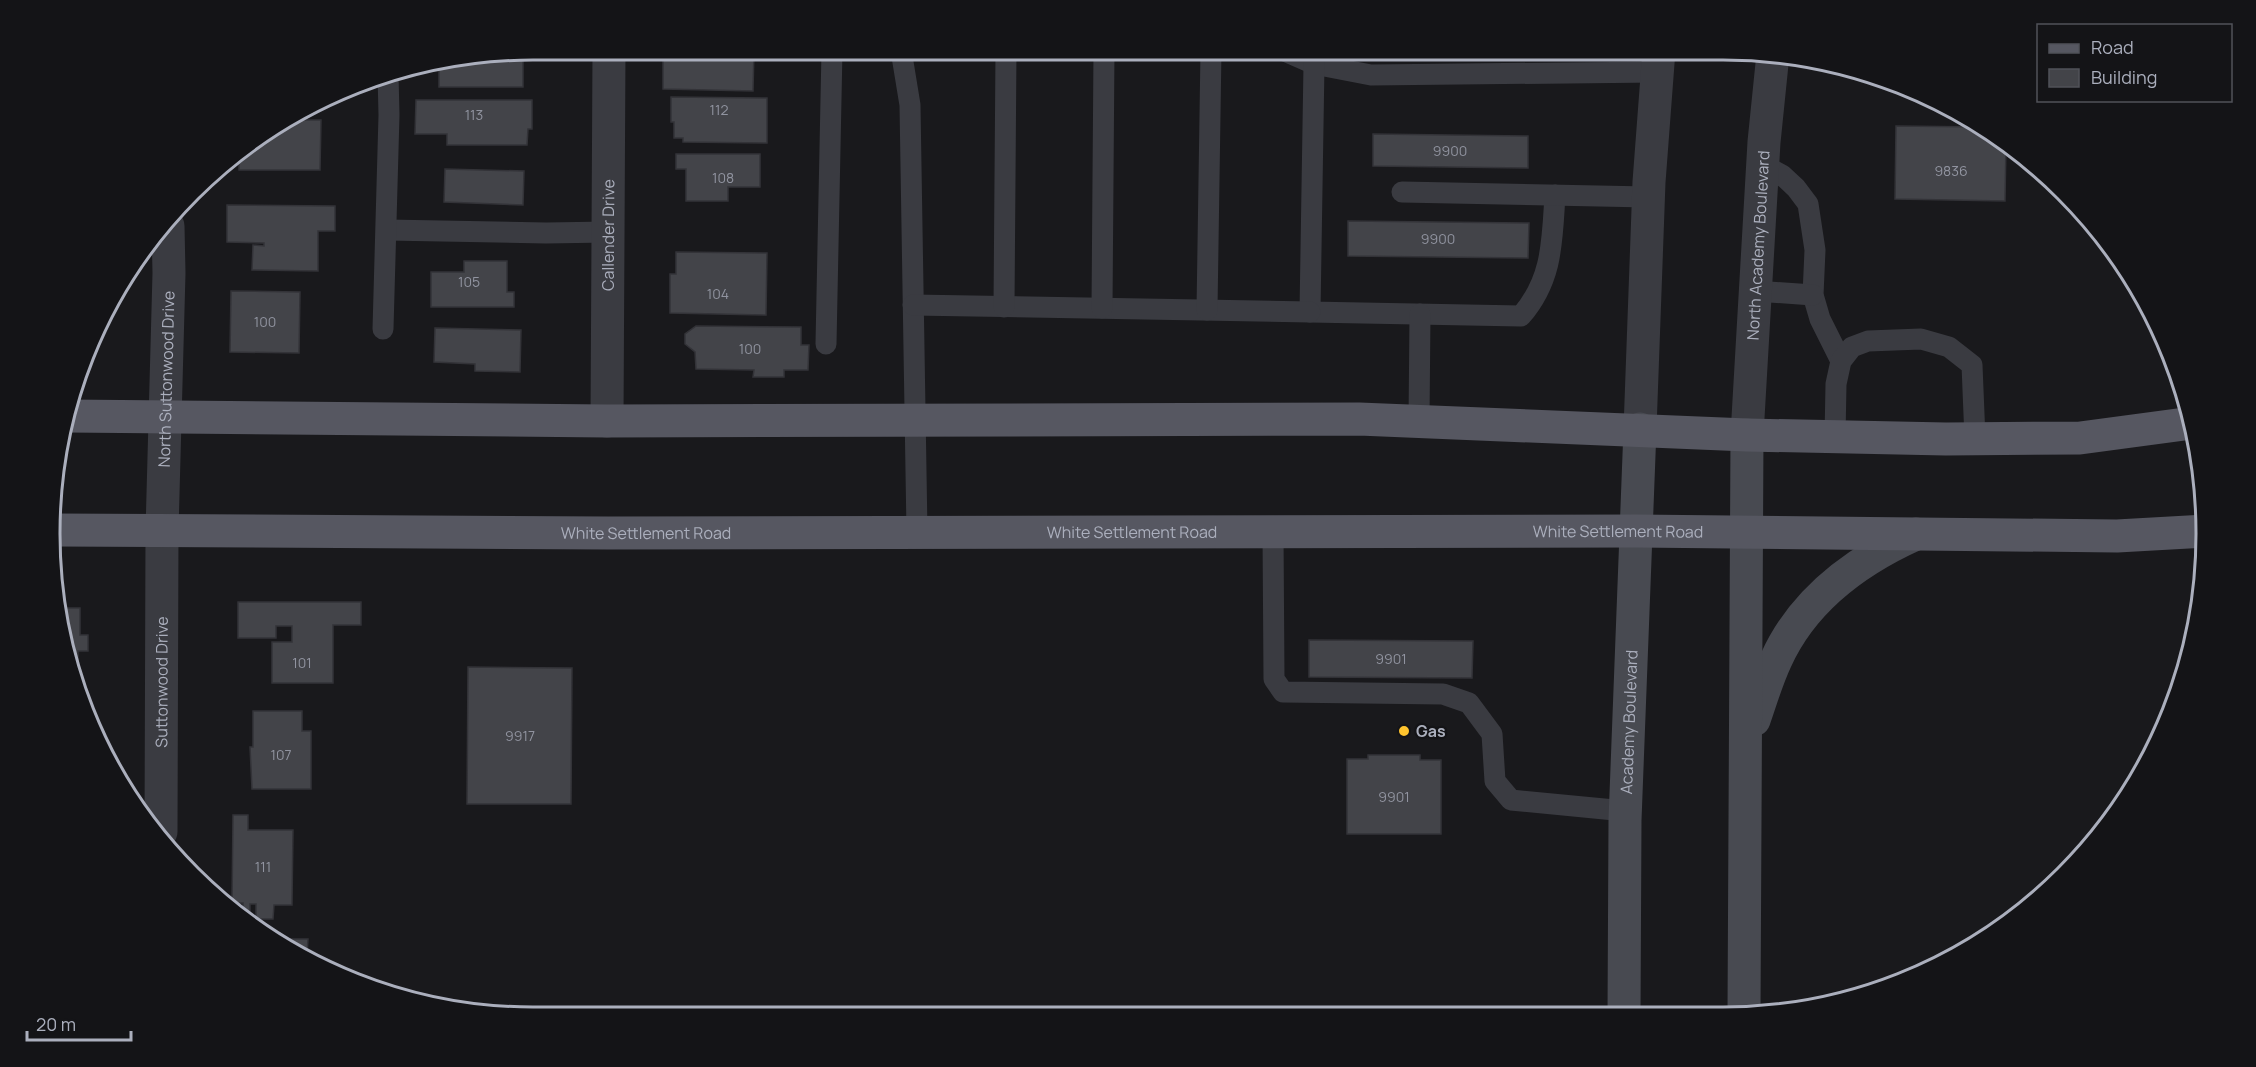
<svg xmlns="http://www.w3.org/2000/svg" width="2256" height="1067" font-family="Manrope,sans-serif">
<rect width="100%" height="100%" fill="#19191c"/>
<g fill="#434449" stroke="#333338" stroke-width="1.5">
<path d="M663,50H754L753,91L663,89Z"/>
<path d="M523,51V87H439V65Z"/>
<path d="M671,97L767,98V143L683,142V138H674V122H671Z"/>
<path d="M416,100H532V129H528L527,145H447V134H415Z"/>
<path d="M283,120H321L320,170H239V154H236Z"/>
<path d="M1896,126L1983,127L1991,131L2006,143L2005,201L1895,199Z"/>
<path d="M1373,134L1528,136V168L1373,166Z"/>
<path d="M676,154H760V187H728V201H686V169H676Z"/>
<path d="M445,169L524,171L523,205L444,202Z"/>
<path d="M227,205L335,206V231H318V271L252,270L253,245L264,246V243L227,242Z"/>
<path d="M1348,221L1529,223L1528,258L1348,256Z"/>
<path d="M676,252L767,253L766,315L670,313V274H676Z"/>
<path d="M464,261H507V292H514V307H431V272H464Z"/>
<path d="M231,291L300,292L299,353L230,352Z"/>
<path d="M696,326L801,327V345H809L808,370H784V377H753L754,370L696,369L695,352L685,344V334Z"/>
<path d="M435,328L521,330L520,372L475,371V364L434,362Z"/>
<path d="M238,602H361V625H333V683H272V642H292V626H276V638H238Z"/>
<path d="M56,608H80V635H88V651H78V681H73Z"/>
<path d="M1309,640L1473,641L1472,678L1309,677Z"/>
<path d="M468,667L572,668L571,804H467Z"/>
<path d="M253,711H302V731H311V789H252L250,747H253Z"/>
<path d="M1368,755H1420V760H1441V834H1347V759H1368Z"/>
<path d="M233,815H248V830H293L292,905H274L273,919H256V904H250V913H243V903H232Z"/>
<path d="M281,939H308L307,955Z"/>
</g>
<g fill="none" stroke-linecap="round" stroke-linejoin="round">
<g stroke="#3a3b41" stroke-width="21">
<path d="M901,50L910,105L917,532"/>
<path d="M1282,50L1314,64L1371,75L1657,72"/>
<path d="M1314,64L1310,312L1521,316C1553,279 1552,241 1555,195"/>
<path d="M1763,165L1782,175L1796,188L1808,204L1815,250L1813,295L1820,319L1841,361"/>
<path d="M1402,192L1648,197"/>
<path d="M387,230L546,233L608,232"/>
<path d="M1755,291L1813,295"/>
<path d="M913,305L1310,312"/>
<path d="M1004,307L1006,50"/>
<path d="M1102,308L1104,50"/>
<path d="M1207,310L1211,50"/>
<path d="M383,329L389,115L388,74"/>
<path d="M826,344L832,50"/>
<path d="M1419,421L1420,314"/>
<path d="M1835,437L1836,384L1841,361L1852,347L1868,341L1921,339L1949,347L1972,365L1975,439"/>
<path d="M1273,532L1274,679L1283,692L1443,694L1469,703L1492,734L1495,781L1511,800L1625,811"/>
</g>
<g stroke="#3a3b41" stroke-width="33">
<path id="s1" d="M607,421L609,50"/>
<path id="s2" d="M161,832L162,531L169,273L168,226"/>
</g>
<g stroke="#3a3b41" stroke-width="33">
<path d="M1640,429L1649,182L1659,50"/>
<path id="s3" d="M1747,435L1764,142L1773,54"/>
</g>
<g stroke="#484a51" stroke-width="33">
<path d="M1754,720C1761,700 1767,679 1776,660C1803,600 1858,560 1916,534"/>
<path d="M1744,1013L1747,435"/>
<path id="s4" d="M1624,1014L1625,820L1640,429"/>
</g>
<g stroke="#565761" stroke-width="33">
<path d="M67,416L607,421L1359,419L1747,435L1946,439L2080,438L2192,423"/>
<path id="s5" d="M56,530L608,533L1636,531L2117,536L2206,531"/>
</g>
</g>
<circle fill="#ffc42e" stroke="#141417" stroke-width="2" cx="1404" cy="731" r="6"/>
<g text-anchor="middle" stroke-width="4.5" stroke-linejoin="round" paint-order="stroke">
<g font-size="14" fill="#9194a0">
<text x="719" y="115">112</text>
<text x="474" y="120">113</text>
<text x="1450" y="156">9900</text>
<text x="1951" y="176">9836</text>
<text x="723" y="183">108</text>
<text x="1438" y="244">9900</text>
<text x="469" y="287">105</text>
<text x="718" y="299">104</text>
<text x="265" y="327">100</text>
<text x="750" y="354">100</text>
<text x="1391" y="664">9901</text>
<text x="302" y="668">101</text>
<text x="520" y="741">9917</text>
<text x="281" y="760">107</text>
<text x="1394" y="802">9901</text>
<text x="263" y="872">111</text>
</g>
<g font-size="16" fill="#abafbd" stroke="#141417">
<text dy="6" stroke="none"><textPath href="#s1" startOffset="186">Callender Drive</textPath></text>
<text dy="6" stroke="none"><textPath href="#s3" startOffset="190">North Academy Boulevard</textPath></text>
<text dy="6" stroke="none"><textPath href="#s2" startOffset="453">North Suttonwood Drive</textPath></text>
<text dy="6" stroke="none"><textPath href="#s5" startOffset="1076">White Settlement Road</textPath></text>
<text dy="6" stroke="none"><textPath href="#s5" startOffset="1562">White Settlement Road</textPath></text>
<text dy="6" stroke="none"><textPath href="#s5" startOffset="590">White Settlement Road</textPath></text>
<text dy="6" stroke="none"><textPath href="#s2" startOffset="150">Suttonwood Drive</textPath></text>
<text dy="6" stroke="none"><textPath href="#s4" startOffset="292">Academy Boulevard</textPath></text>
</g>
<g font-size="16" font-weight="bold" fill="#abafbd" stroke="#141417" text-anchor="start">
<text x="1416" y="737">Gas</text>
</g>
</g>
<path d="M0 0H2256V1067H0ZM533 60H1723A473 473 0 0 1 2196 533V534A473 473 0 0 1 1723 1007H533A473 473 0 0 1 60 534V533A473 473 0 0 1 533 60Z" fill="#141417" fill-rule="evenodd"/>
<path fill="none" stroke="#abafbd" stroke-width="3" d="M533 60H1723A473 473 0 0 1 2196 533V534A473 473 0 0 1 1723 1007H533A473 473 0 0 1 60 534V533A473 473 0 0 1 533 60Z"/>
<rect x="2037" y="24" width="195" height="78" fill="#141417" stroke="#505259" stroke-width="1.5"/>
<rect x="2049" y="44" width="30" height="9" fill="#565761" stroke="#505259" stroke-width="1.5"/>
<text x="2091" y="54" font-size="18" fill="#abafbd">Road</text>
<rect x="2049" y="69" width="30" height="18" fill="#434449" stroke="#505259" stroke-width="1.5"/>
<text x="2091" y="84" font-size="18" fill="#abafbd">Building</text>
<path d="M27 1031v9h104v-9" fill="none" stroke="#abafbd" stroke-width="3"/>
<text x="36" y="1031" font-size="18" fill="#abafbd" stroke="#141417" stroke-width="4.5" paint-order="stroke">20 m</text>
</svg>
